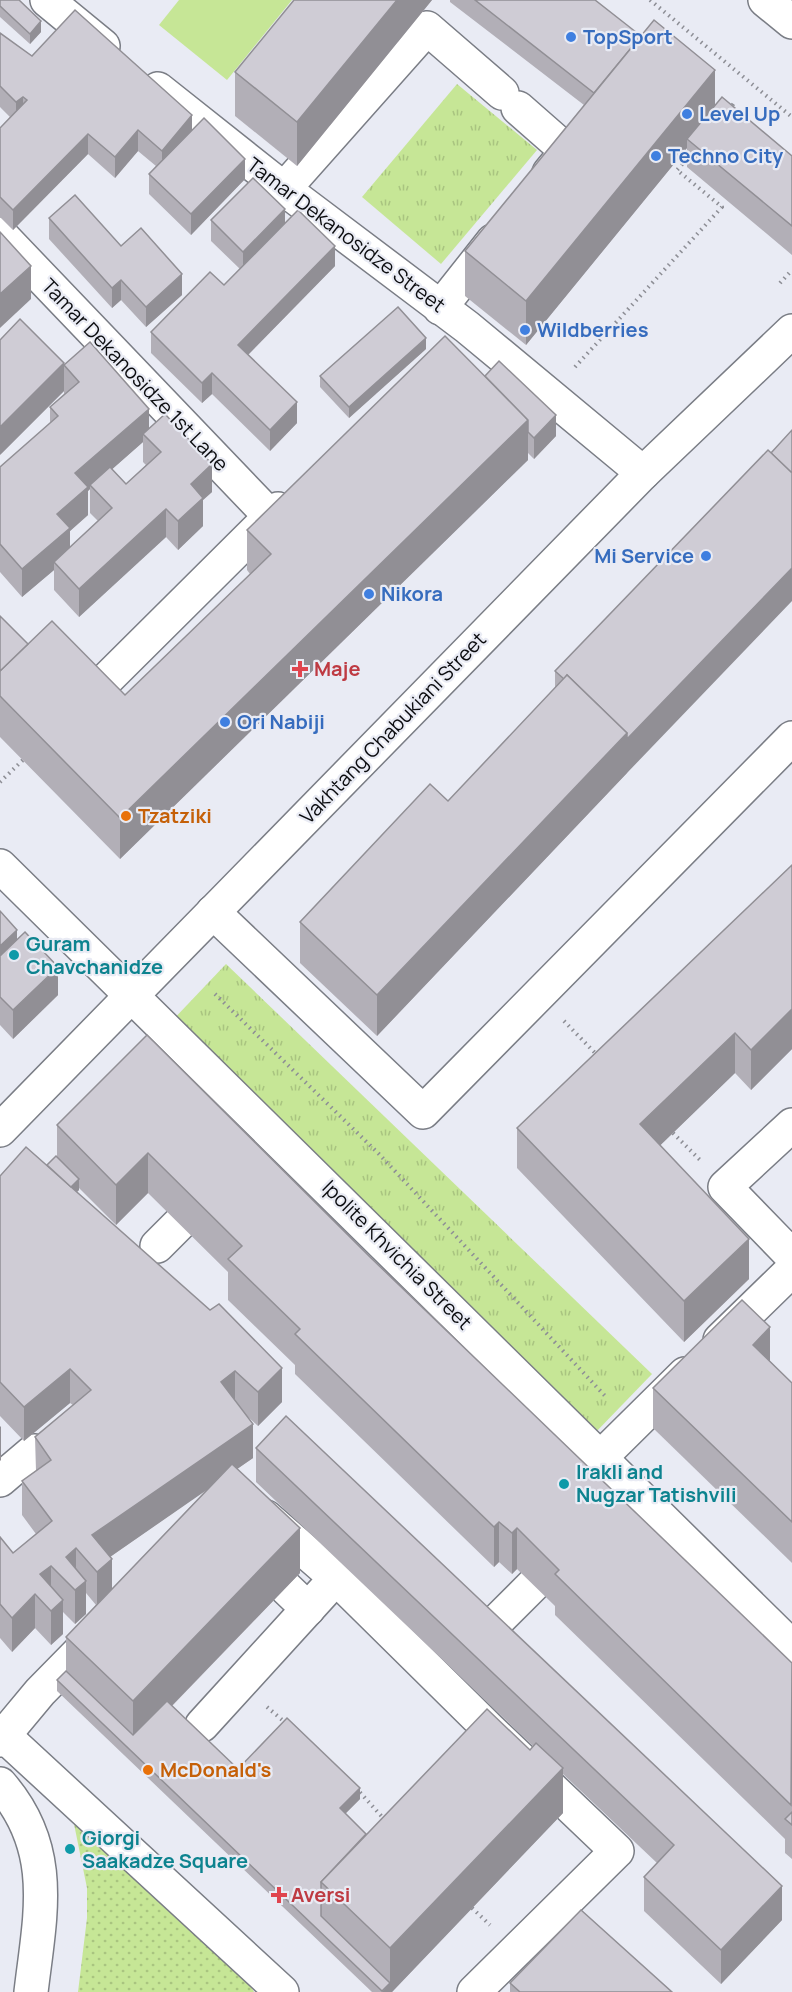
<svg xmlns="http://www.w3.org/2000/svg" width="792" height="1992" font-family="Manrope,sans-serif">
<defs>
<pattern id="grass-dots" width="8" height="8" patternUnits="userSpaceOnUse" patternTransform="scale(1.5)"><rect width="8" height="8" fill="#c6e696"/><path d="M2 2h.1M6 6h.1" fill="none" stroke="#a9c480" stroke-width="1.8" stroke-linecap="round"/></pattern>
<pattern id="park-tufts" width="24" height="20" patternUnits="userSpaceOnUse" patternTransform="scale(1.5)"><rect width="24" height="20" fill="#c6e696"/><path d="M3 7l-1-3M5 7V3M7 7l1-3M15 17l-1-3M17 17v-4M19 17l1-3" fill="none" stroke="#a9c480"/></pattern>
</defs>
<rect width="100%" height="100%" fill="#e9ebf4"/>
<path fill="url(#grass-dots)" d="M73,1819L249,1983L254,1992H78L87,1918V1888Z"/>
<g fill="url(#park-tufts)">
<path d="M457,84L537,150L441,264L362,197Z"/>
<path d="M226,964L652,1374L595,1433L169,1024Z"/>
</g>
<path fill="#c6e696" d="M179,0H292L227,80L159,25Z"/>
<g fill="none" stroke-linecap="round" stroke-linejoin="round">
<defs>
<g id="minor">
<path d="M47,0L103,46"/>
<path d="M158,89L284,189L467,327L643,473"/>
<path d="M518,108L567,151L549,173"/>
<path d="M284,189L427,28L502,93"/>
<path d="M0,234L270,516"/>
<path d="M440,308L493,241"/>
<path d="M109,677L278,509"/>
<path d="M0,866L792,1647"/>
<path d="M213,912L423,1112L792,738"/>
<path d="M792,1125L725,1187L792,1256"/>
<path d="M157,1246L179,1224"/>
<path d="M720,1340L792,1270"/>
<path d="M601,1457L685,1374"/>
<path d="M0,1480L34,1451"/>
<path d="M266,1517L336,1578L489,1729L617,1851L474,1992"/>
<path d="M286,1588L308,1609"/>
<path d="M496,1622L533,1585"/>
<path d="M202,1725L336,1578"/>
<path d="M0,1732L282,1992"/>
<path d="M0,1740L40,1692L96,1635"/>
</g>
<g id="major">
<path d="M765,0L792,22"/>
<path d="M0,1130L643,473L792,331"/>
<path d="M0,1784C57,1849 40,1915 31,1992"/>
</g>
</defs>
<use href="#minor" stroke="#7a7d85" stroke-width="36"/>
<use href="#major" stroke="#7a7d85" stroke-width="36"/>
<g stroke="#8d8e95" stroke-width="4" stroke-dasharray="1.5 4.5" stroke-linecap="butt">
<path d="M650,0L792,117"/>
<path d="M729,110L734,103"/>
<path d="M780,283L792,270"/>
<path d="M575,367L722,207L677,170L689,157"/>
<path d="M0,782L23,760"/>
<path d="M215,994L379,1154L607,1398"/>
<path d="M564,1021L598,1056"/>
<path d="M673,1133L700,1160"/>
<path d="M267,1707L287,1724"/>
<path d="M356,1788L385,1820"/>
<path d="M472,1908L490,1925"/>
</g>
<use href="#minor" stroke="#fff" stroke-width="33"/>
<use href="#major" stroke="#fff" stroke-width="33"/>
</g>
<g fill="#b2afb7" fill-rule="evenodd">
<path d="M0,0L41,32L30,44L0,17Z"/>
<path d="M294,0H432L297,166L235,116V72Z"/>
<path d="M450,0H595L715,105L792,156V255L687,167V148L526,345L465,296V251L584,105L450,2Z"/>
<path d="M0,33L32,56L192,130L245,179L191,235L149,194V174L156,166L138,151L115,178L88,154L13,230L0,217V128L10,117L0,107Z"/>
<path d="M49,218L121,246L182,295L146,327L121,300L112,308L49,239Z"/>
<path d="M211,220L285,223L335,266L248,355L297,423L270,451L212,394L202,403L151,353V332L224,285L240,269L211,241Z"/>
<path d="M426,349L349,418L320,387V376Z"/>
<path d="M64,365L149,429L212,492L203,500V526L178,550L166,537L79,617L54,590V570L22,597L0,572V467L50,424V407L64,394V391L0,455ZM143,442V462L146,465L126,484L112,469ZM90,489V513L98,521L70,547V531L88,515V491Z"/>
<path d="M485,376L556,436L534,459L528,453V460L120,859L0,737V616L28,644L125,695L250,574L247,570V530Z"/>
<path d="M768,450L627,773L377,1036L300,963V922L448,801L555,688V671Z"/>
<path d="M792,865V1049L751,1090L735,1073L660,1145L749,1279L684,1342L517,1168V1128Z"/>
<path d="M0,911L17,940L58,995L13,1039L0,1025Z"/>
<path d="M147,1035L371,1258L792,1663V1859L785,1853V1839L555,1615V1606L517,1569L512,1574L499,1562L494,1567L295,1374V1365L228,1300V1272L148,1193L116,1225L79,1188V1190L77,1192L282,1402L258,1426L247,1416L253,1458L237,1469L300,1573L172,1706L238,1769L360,1799L345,1814L366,1834L530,1750L533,1746L256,1482V1448L782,1920L721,1984L644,1911V1877L657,1863L563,1774V1813L392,1992H372L57,1691V1680L66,1671V1637L96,1605L86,1593V1614L75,1624L63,1612V1634L51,1645L35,1628L12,1652L0,1638V1537L13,1553L36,1534L22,1515V1481L36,1471L35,1437L73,1405L70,1403L24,1441L0,1416V1176L47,1165L57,1157V1125ZM207,1489L112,1589L110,1557Z"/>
<path d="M770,1361L792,1383V1563L653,1428V1388Z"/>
<path d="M510,1983L672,1992H510Z"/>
</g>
<g fill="#918f95">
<path d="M397,0H432L297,166V122Z"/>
<path d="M41,21V32L30,44V34Z"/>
<path d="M715,70V114L687,139V148L526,345V301Z"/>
<path d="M23,97V117L16,123V102Z"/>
<path d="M192,115V136L162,171V151Z"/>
<path d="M138,130V151L115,178V157Z"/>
<path d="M88,134V154L13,230V210Z"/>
<path d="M245,159V179L191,235V214Z"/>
<path d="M285,209V230L243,272V252Z"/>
<path d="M335,246V266L238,365V345Z"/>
<path d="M31,266V299L0,328V294Z"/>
<path d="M182,274V295L146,327V307Z"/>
<path d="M121,280V300L112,308V288Z"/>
<path d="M426,338V349L349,418V407Z"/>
<path d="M64,363V391L0,455V427Z"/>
<path d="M212,373V394L202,403V383Z"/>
<path d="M297,402V423L270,451V430Z"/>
<path d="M149,409V437L143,434V442L92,487L90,485V489L88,491V515L70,531V556L54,562V570L22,597V569L57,514L75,473Z"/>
<path d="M556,415V436L534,459V438Z"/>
<path d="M528,420V460L120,859V818Z"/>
<path d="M212,464V492L203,500V526L178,550V521L191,484Z"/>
<path d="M166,509V537L79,617V589Z"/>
<path d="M792,568V601L627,773L377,1036V995L627,733Z"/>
<path d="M17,930V958L0,974V946Z"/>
<path d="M58,967V995L13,1039V1010Z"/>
<path d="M792,1009V1049L751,1090V1050Z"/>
<path d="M735,1033V1073L640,1165V1124Z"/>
<path d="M148,1153V1193L116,1225V1185Z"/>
<path d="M79,1179V1190L66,1202V1192Z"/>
<path d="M749,1239V1279L684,1342V1301Z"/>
<path d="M770,1327V1368L753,1345Z"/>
<path d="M282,1368V1402L258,1426V1392Z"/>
<path d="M70,1369V1403L24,1441V1407Z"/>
<path d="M235,1371V1405L221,1382Z"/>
<path d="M253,1424V1458L94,1568L92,1535Z"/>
<path d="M1,1426V1460L0,1461V1427Z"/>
<path d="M499,1522V1562L494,1567V1527Z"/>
<path d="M300,1528V1573L133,1746V1701Z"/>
<path d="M517,1528V1569L512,1574V1533Z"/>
<path d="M76,1548V1582L66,1557Z"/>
<path d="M112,1559V1593L97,1606V1572Z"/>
<path d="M51,1566V1600L40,1574Z"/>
<path d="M86,1581V1614L75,1624V1590Z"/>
<path d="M35,1594V1628L12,1652V1618Z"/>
<path d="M63,1600V1634L51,1645V1611Z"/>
<path d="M563,1768V1813L392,1992H382L390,1983V1948Z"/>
<path d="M360,1788V1799L340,1819V1808Z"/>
<path d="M782,1886V1920L721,1984V1950Z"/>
</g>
<g fill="#cfccd5" stroke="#918f95" stroke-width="1.5">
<path d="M0,0H19L41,21L30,34L0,6Z"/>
<path d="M294,0H397L297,122L235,72Z"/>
<path d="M475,0H595L641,36L594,93Z"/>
<path d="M75,10L192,115L162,151L138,130L115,157L88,134L13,210L0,197V128L27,100L23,97L16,102L0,86V33L32,56Z"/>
<path d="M654,20L715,70L526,301L465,251Z"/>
<path d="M722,97L792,156V226L687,139Z"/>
<path d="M204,118L245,159L191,214L149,174Z"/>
<path d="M253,178L285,209L243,252L211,220Z"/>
<path d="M75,195L121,246L141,228L182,274L146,307L121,280L112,288L49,218Z"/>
<path d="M298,210L335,246L238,345L297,402L270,430L212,373L202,383L151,332L210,272L224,285Z"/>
<path d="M0,232L31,266L0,294Z"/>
<path d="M398,307L426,338L349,407L320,376Z"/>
<path d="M20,319L64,363L0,427V340Z"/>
<path d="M445,336L528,420L120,818L0,696V671L52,621L125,695L271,554L247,530Z"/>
<path d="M90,342L149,409L75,473L88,487L57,514L70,528L22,569L0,544V467L58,416L50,407L79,382L64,365Z"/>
<path d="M499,361L556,415L534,438L528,432V420L485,376Z"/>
<path d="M165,414L212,464L191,484L203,498L178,521L166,509L79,589L54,562L112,508L90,485L110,467L126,484L161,452L143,434Z"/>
<path d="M792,430V473L771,453Z"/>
<path d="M768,450L792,473V568L627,739V733L567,675L564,679L555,671Z"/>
<path d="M0,616L28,644L0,671Z"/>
<path d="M567,675L627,733L377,995L300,922L430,784L448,801Z"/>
<path d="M792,865V1009L751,1050L735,1033L640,1124L749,1239L684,1301L517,1128Z"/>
<path d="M0,911L17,930L0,946Z"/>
<path d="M25,932L58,967L13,1010L0,997V956Z"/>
<path d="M147,1035L371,1258L792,1663L791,1805L555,1574L559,1570L517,1528L512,1533L499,1522L494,1527L295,1334L300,1329L228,1259L242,1246L148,1153L116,1185L57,1125Z"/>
<path d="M26,1147L210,1310L219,1304L282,1368L258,1392L235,1371L221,1382L253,1424L92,1535L112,1559L97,1572L76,1548L66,1557L86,1581L75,1590L51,1566L40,1574L63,1600L51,1611L35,1594L12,1618L0,1604V1537L13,1553L52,1521L22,1481L51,1460L35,1437L91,1390L70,1369L24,1407L0,1382V1176Z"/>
<path d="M56,1156L79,1179L71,1187L47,1165Z"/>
<path d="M742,1300L770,1327L753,1345L792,1383V1522L653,1388Z"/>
<path d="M286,1416L782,1886L721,1950L644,1877L674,1845L256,1448Z"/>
<path d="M232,1464L300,1528L133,1701L66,1637Z"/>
<path d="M66,1671L133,1735L167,1701L238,1769L287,1718L360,1788L340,1808L366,1834L321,1882V1916L390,1983L382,1991L57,1680Z"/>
<path d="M487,1709L530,1750L536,1743L563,1768L390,1948L321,1882Z"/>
<path d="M792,1812V1825L785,1819Z"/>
<path d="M581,1910L672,1992H520L510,1983Z"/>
</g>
<g fill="#3f7fe0" stroke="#e9ebf4" stroke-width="2">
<circle cx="571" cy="37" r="6"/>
<circle cx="687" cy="114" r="6"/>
<circle cx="656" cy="156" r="6"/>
<circle cx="525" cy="330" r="6"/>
<circle cx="706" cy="556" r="6"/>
<circle cx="369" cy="594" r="6"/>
<circle cx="225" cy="722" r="6"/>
</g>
<g fill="#e0444e" stroke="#e9ebf4" stroke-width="2">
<path d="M297 660h6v6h6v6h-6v6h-6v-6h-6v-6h6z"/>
<path d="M276 1886h6v6h6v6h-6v6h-6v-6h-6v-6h6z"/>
</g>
<g fill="#e8710a" stroke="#e9ebf4" stroke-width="2">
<circle cx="126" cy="816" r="6"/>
<circle cx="148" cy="1770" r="6"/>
</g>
<g fill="#0f9aa8" stroke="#e9ebf4" stroke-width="2">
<circle cx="14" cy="955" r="6"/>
<circle cx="564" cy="1484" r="6"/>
<circle cx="70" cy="1849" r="6"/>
</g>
<g text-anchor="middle" stroke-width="4.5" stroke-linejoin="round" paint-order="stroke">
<g font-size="20" font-weight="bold" fill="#366cbe" stroke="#e9ebf4" text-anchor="start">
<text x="583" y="44">TopSport</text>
<text x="699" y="121">Level Up</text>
<text x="668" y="163">Techno City</text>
<text x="537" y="337">Wildberries</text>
<text x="694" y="563" text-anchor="end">Mi Service</text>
<text x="381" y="601">Nikora</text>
<text x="237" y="729">Ori Nabiji</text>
</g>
<g font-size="20" fill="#0b0c0f" stroke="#e9ebf4">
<text transform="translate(346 235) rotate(37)" y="7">Tamar Dekanosidze Street</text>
<text transform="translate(135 375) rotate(46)" y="7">Tamar Dekanosidze 1st Lane</text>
<text transform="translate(393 728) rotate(-46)" y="7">Vakhtang Chabukiani Street</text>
<text transform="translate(397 1255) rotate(45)" y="7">Ipolite Khvichia Street</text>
</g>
<g font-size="20" font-weight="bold" fill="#be3a42" stroke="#e9ebf4" text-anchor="start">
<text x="314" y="676">Maje</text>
<text x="291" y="1902">Aversi</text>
</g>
<g font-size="20" font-weight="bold" fill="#c56008" stroke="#e9ebf4" text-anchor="start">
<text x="138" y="823">Tzatziki</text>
<text x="160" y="1777">McDonald's</text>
</g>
<g font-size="20" font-weight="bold" fill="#0d838f" stroke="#e9ebf4" text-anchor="start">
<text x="26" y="951">Guram<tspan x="26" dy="23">Chavchanidze</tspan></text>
<text x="576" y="1479">Irakli and<tspan x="576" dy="23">Nugzar Tatishvili</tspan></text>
<text x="82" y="1845">Giorgi<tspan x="82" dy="23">Saakadze Square</tspan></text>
</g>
</g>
</svg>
